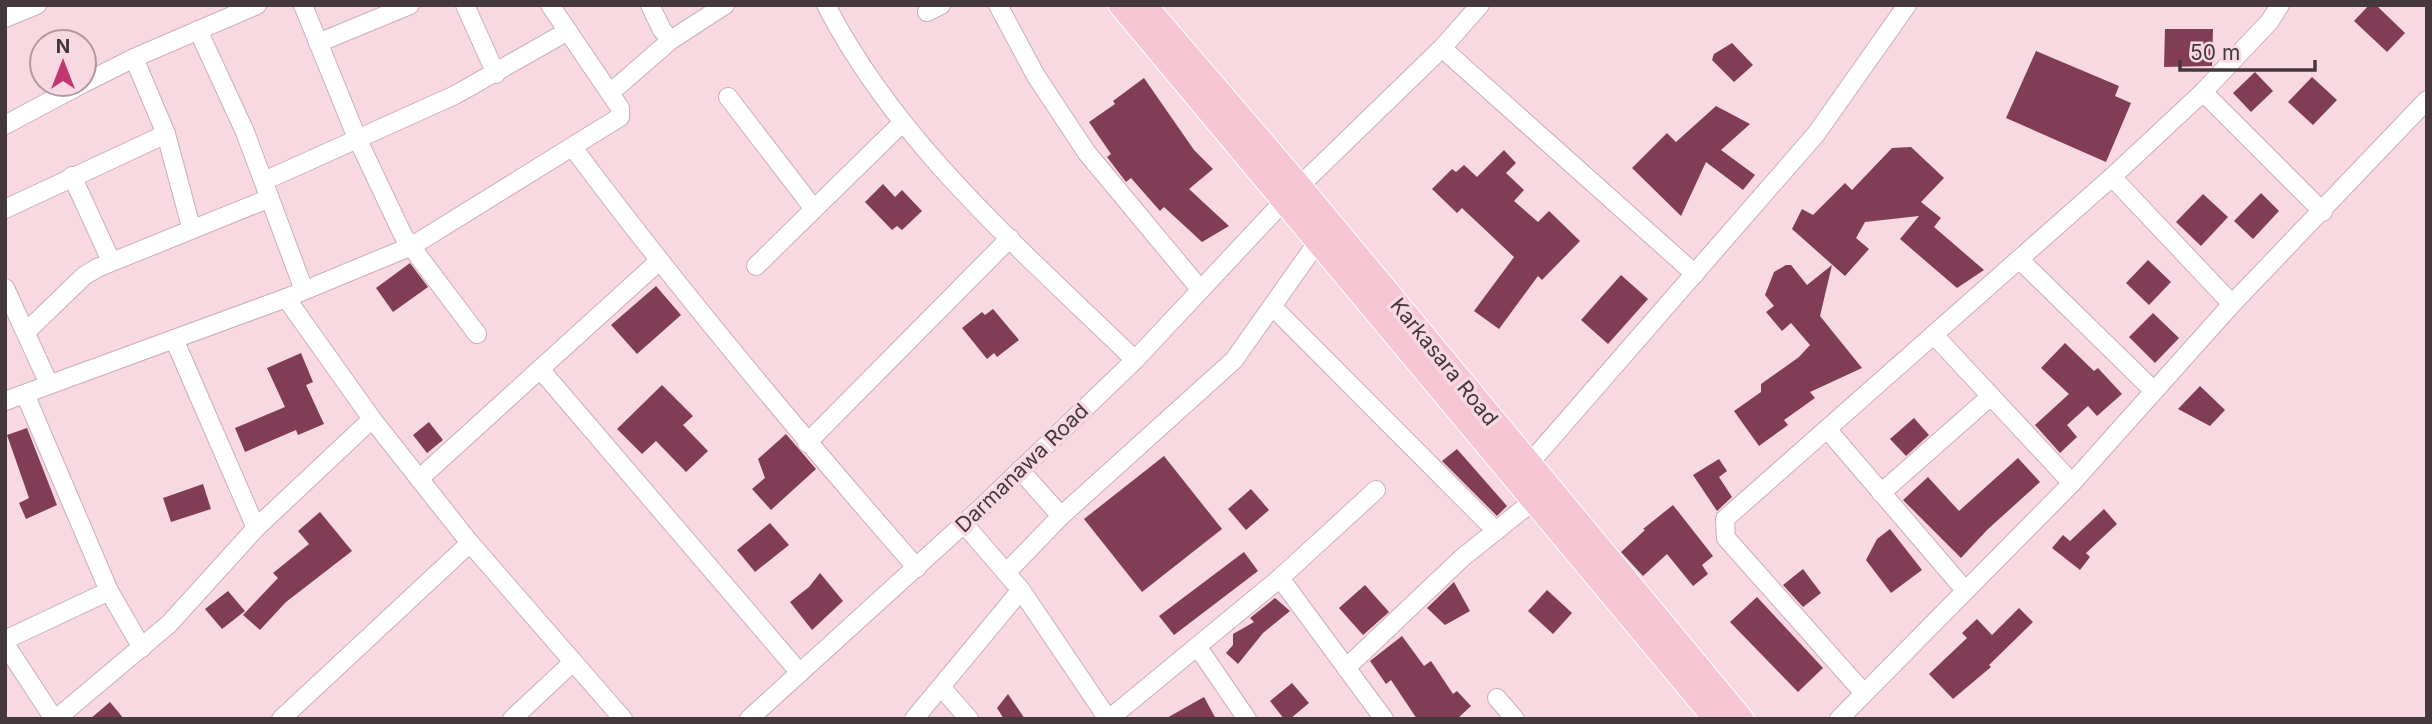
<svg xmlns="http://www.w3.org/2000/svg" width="2432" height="724" font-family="Inter,sans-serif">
<rect width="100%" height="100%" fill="#f8d8e1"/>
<g fill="#813d56">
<path d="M2369,5H2376L2405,33L2387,52L2354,21Z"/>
<path d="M2165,29H2213L2212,66L2164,67Z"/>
<path d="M1732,43L1753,65L1734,82L1712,60L1714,54Z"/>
<path d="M2036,51L2119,86L2115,96L2131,103L2106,162L2006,118Z"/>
<path d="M2255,72L2273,91L2251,112L2233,93Z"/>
<path d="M2312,77L2337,100L2313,125L2288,102Z"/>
<path d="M1144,78L1194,150L1213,169L1189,189L1229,226L1202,242L1164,207L1160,211L1131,178L1126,182L1107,157L1111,154L1089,122L1115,104L1113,101Z"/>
<path d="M1716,106L1750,124L1721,150L1755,175L1743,190L1706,162L1681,216L1632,168L1667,133L1676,142Z"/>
<path d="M1911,147L1944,178L1921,202L1941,218L1934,227L1984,270L1957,288L1900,239L1919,216L1865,222L1856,238L1869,249L1845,276L1792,229L1802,209L1813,215L1845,183L1852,190L1892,148Z"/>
<path d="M1504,150L1516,163L1506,173L1524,190L1514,201L1538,222L1549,211L1580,241L1542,280L1538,276L1499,329L1474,311L1514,257L1462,208L1457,213L1432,189L1452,169L1456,172L1464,165L1477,177Z"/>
<path d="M883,184L895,197L902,190L922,211L902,230L897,226L892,230L865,202Z"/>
<path d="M2261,193L2279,211L2253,239L2234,221Z"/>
<path d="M2203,194L2228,217L2201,246L2176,222Z"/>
<path d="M2148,260L2171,282L2149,305L2126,283Z"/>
<path d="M410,263L428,287L393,312L376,288Z"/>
<path d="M1786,265H1791L1807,285L1832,265L1820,316L1862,368L1810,392L1815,398L1784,420L1788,425L1759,446L1734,411L1761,392V384L1799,357L1810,345L1791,323L1782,331L1766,312L1774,306L1765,295L1774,272Z"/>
<path d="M1621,275L1648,299L1608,344L1581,320Z"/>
<path d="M656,286L681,315L637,354L611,325Z"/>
<path d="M993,309L1019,340L997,357L994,353L987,359L962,328L982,312L985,315Z"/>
<path d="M2153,313L2179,338L2155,363L2129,337Z"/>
<path d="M2065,343L2094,371L2098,368L2122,394L2097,416L2088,406L2067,425L2077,437L2060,453L2035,425L2069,394L2041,368Z"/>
<path d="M301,353L313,382L306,385L324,424L298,435L296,430L245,452L235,428L285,407L267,368Z"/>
<path d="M662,385L693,416L683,425L708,451L686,472L656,441L642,454L617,429Z"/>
<path d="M2200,386L2225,410L2210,426L2178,409Z"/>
<path d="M1914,418L1929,435L1906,456L1890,439Z"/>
<path d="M429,422L443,440L427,453L413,435Z"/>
<path d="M27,428L57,505L26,519L19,503L29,498L7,435Z"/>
<path d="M786,434L816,469L771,510L752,489L765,478L758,459Z"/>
<path d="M1457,449L1507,506L1497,516L1442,461Z"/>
<path d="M1164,456L1222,529L1142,592L1084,519Z"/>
<path d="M2018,458L2040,482L1987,530L1961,558L1903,500L1928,477L1959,511Z"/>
<path d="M1719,459L1727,471L1719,477L1732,497L1717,511L1693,475Z"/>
<path d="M203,484L211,509L171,522L163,498Z"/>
<path d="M1251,489L1269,510L1246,530L1228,509Z"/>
<path d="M1673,505L1713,556L1702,565L1708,574L1693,586L1667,554L1643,576L1621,552L1645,530L1643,529Z"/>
<path d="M2104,509L2117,524L2086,553L2090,557L2080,570L2052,548L2063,535L2070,541Z"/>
<path d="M320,512L352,551L286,602L260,630L243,615L278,578L273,573L309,544L298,531Z"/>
<path d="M770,523L789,545L755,572L737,550Z"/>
<path d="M1890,529L1922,570L1891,593L1866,560L1877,539Z"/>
<path d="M1244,552L1258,571L1174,635L1159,616Z"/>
<path d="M1803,569L1821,593L1803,607L1783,585Z"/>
<path d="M820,573L843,601L812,630L790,602L809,587Z"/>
<path d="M1454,582L1470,611L1445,625L1427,608Z"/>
<path d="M1365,585L1389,612L1363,635L1339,608Z"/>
<path d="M1547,590L1572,613L1553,634L1528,611Z"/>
<path d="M228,591L245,611L222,629L205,609Z"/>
<path d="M1757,597L1823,668L1798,692L1730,622Z"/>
<path d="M1275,598L1290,611L1263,633L1238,664L1226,653L1233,645V634L1254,622L1250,618Z"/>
<path d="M2019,608L2033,622L1989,665L1991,667L1953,699L1929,674L1967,638L1962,633L1977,619L1992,635Z"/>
<path d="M1402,636L1424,666L1431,661L1453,694L1457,691L1471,706L1457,719H1417L1391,680L1386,684L1370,661Z"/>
<path d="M1292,683L1309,703L1290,719H1284L1270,701Z"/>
<path d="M1008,694L1025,719H1004L997,708Z"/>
<path d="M1204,697L1216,719H1165Z"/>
<path d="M110,702L124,719H90Z"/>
</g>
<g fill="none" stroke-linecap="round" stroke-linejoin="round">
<defs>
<g id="minor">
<path d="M303,5L357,138L404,237L477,334"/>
<path d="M465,5L496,74"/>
<path d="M650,5L662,30L671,40"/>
<path d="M826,5C898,145 1023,251 1135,360"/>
<path d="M998,5L1036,76L1087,153L1200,289"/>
<path d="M927,12L941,5"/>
<path d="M5,18L37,5"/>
<path d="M198,30L245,132L304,290"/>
<path d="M318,43L410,5"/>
<path d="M1442,48L1695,274"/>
<path d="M134,58L166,134L191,227"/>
<path d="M84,83L134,58L257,5"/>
<path d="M2203,92L2323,212"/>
<path d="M610,93L671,40L725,5"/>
<path d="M728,97L814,209"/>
<path d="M5,125L82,84"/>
<path d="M574,149C682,294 798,432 917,568"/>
<path d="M72,176L111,261"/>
<path d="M2112,177L2232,304"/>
<path d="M264,181L455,95L568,31"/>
<path d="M5,209L166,134"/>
<path d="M2020,260L2154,391"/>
<path d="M756,266L902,123"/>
<path d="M5,288L49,384"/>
<path d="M286,298L372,419L470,543L623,719"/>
<path d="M1273,307L1496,531"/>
<path d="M26,332L84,276L97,268L270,198"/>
<path d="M1934,335L2072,483"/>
<path d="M174,339L256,528"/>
<path d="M540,369L800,673"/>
<path d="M25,394L109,591L142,648"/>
<path d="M5,401L286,298L412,246L620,117V108L550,5"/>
<path d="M1827,429L1964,589"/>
<path d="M807,443L1010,238"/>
<path d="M1528,465L1816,134L1907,5"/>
<path d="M1020,470L1061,516"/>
<path d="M419,479L658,262"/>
<path d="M1881,493L1991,396"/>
<path d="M964,524L1021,590L1108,719"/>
<path d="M1006,573L1061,516L1234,360L1316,244"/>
<path d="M1280,578L1384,719"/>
<path d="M5,640L109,591"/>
<path d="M5,644L54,719"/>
<path d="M1197,646L1247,719"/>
<path d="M1346,668L1462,558L1532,502"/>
<path d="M941,687L969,719"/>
<path d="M1863,692L1726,538L1725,519L2112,177L2203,92L2270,21L2280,5"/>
<path d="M1497,698L1515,719"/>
<path d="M56,719L169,624L256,528L372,419"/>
<path d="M281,719L470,543"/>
<path d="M512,719L573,662"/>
<path d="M749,719L980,509L1135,360L1282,203L1442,48L1480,5"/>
<path d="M914,719L1021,590"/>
<path d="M1109,719L1280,578L1376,490"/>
<path d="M1839,719L2072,483L2232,304L2427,100"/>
</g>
<g id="major">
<path d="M1120,5L1715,719"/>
<path d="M1145,5L1300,186L1742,719"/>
</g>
</defs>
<use href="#minor" stroke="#cdaeb7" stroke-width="20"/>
<use href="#major" stroke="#fff" stroke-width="25"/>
<use href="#minor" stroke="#fff" stroke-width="18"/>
<use href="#major" stroke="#f6c5d4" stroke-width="23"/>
</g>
<g text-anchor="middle" stroke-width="7" stroke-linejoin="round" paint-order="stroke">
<g font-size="21" fill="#45383c" stroke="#f8d8e1">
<text transform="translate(1444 362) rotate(51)" y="7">Karkasara Road</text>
<text transform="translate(1022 468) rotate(-44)" y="7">Darmanawa Road</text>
</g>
</g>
<rect width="2432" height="724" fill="none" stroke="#45383c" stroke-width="14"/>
<g transform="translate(63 63)"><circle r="33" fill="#f8d8e1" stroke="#b0989f" stroke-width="2"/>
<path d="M0-5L12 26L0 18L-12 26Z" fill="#c03771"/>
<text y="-10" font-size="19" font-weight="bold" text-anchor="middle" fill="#45383c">N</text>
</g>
<path d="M2180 60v10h135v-10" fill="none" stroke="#45383c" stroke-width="3.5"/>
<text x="2190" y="60" font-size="21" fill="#45383c" stroke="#f8d8e1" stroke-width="5" paint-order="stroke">50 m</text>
</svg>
